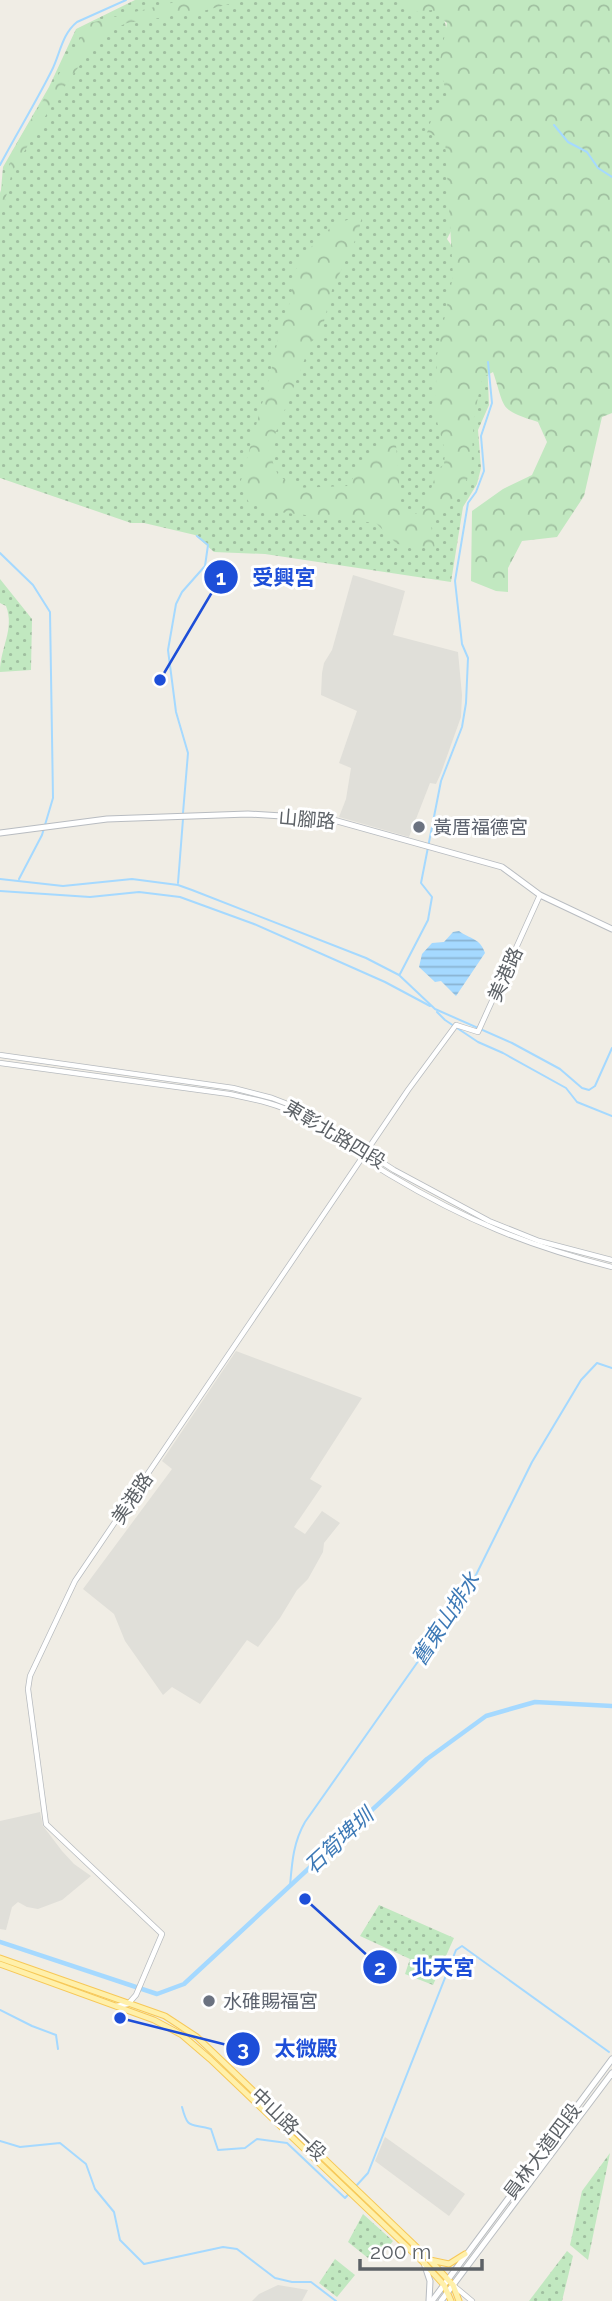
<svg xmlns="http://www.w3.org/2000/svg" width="612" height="2301" font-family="Raleway,'Noto Sans TC',sans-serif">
<defs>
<pattern id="grass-dots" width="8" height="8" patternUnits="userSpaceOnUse" patternTransform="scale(1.75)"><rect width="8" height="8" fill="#c1e8c0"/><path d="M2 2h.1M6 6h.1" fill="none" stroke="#a0bfa0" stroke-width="1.8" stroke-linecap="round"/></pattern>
<pattern id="forest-crowns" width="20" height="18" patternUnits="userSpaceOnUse" patternTransform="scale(1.75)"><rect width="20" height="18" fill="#c1e8c0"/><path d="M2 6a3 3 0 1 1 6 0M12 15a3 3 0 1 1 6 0" fill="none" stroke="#a0bfa0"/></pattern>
<pattern id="water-rules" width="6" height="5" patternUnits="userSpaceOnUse" patternTransform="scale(1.75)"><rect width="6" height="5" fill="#a5d9ff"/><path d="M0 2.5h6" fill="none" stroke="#8ab3d2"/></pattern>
</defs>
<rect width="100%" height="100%" fill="#f0ede5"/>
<g fill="#e0dfd9">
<path d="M353,575L405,591L393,635L458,652L462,695L461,717L441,773L436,784L430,783L409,837L339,817L346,799L351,768L339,763L357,711L321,695L322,673L324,663L332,650Z"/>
<path d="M236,1351L362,1398L310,1479L322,1486L294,1527L305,1534L322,1511L340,1523L324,1543L323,1552L308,1579L297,1590L280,1618L258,1647L247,1640L200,1704L172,1687L163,1695L125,1641L114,1614L83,1589L172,1469L162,1461Z"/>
<path d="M40,1812L43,1826L62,1851L74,1864L91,1876L62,1900L38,1909L27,1907L18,1902L12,1907L6,1930L0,1929V1821Z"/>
<path d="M385,2137L465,2194L449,2216L375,2161Z"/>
<path d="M278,2285L308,2290L302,2301H252L259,2294Z"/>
</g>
<g fill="url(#grass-dots)">
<path d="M135,0H431L444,18L459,86L453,227L447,239L464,264L487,360L489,405L478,430L481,468L477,484L463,507L451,582L265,554L214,552L195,535L144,523H131L0,478V201L3,167L49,87L76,29Z"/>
<path d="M0,579L32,619L31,670L0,672C0,648 15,629 6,606L0,603Z"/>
<path d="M379,1905L454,1938L433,1985L405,1974L410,1959L360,1936Z"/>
<path d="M610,2153L588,2260L570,2245L582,2191Z"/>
<path d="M363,2214L393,2241L381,2256L374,2251L368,2258L348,2242Z"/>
<path d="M567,2251L573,2256L562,2301H529Z"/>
<path d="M335,2259L355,2275L337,2297L319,2283Z"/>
</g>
<g fill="url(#forest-crowns)">
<path d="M183,0H244L203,11L127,23L102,34L55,100L12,172L0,221V193L17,143L90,23Z"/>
<path d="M399,0H612V413L602,417L584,496L557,537L522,541L508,568V592L496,591L471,581L472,511L503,489L532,475L547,442L538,422C498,409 506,410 493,372L482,378L474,417L471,473L456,496L430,520L435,548L397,544L376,523L270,511L249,503L240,484L274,360L281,320L289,305L296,269L319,236L340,222L362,216L358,234L332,290L318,345L313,338L272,442L273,463L278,475L296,488L347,486L386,435L396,445L401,504L415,514L424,510L438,468L444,465L445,451L435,414L437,355L453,276L445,139L427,133L435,108L448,99L439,65L447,23L432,10L408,13Z"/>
</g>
<path fill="url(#water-rules)" d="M459,931C470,939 480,938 485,953L456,996L441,981L435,982L419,967L422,954L432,943L444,942L453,932Z"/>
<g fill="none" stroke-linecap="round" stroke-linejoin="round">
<g stroke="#a5d9ff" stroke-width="2">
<path d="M554,125L568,142L587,152L598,168L612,177"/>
<path d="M0,165C17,133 36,102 52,70C60,54 62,34 77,22L126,0"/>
<path d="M0,553L33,585L50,612L53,798L42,835L19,879"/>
<path d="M183,813L188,753L176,712L168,650L176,604L182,592L205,566L208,545L197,536"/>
<path d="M0,879L63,886L132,879L178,885L192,890L366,958L399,975L435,1009L512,1043L560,1069L582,1088L589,1090L595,1086L612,1048"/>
<path d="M178,883L183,819"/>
<path d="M0,891L90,897L139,892L180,897L254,924L385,982L430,1006"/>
<path d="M400,974L428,920L432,897L421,883L441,781L462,727L466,703L468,658L462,644L455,581L468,503L476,492L484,471L481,436L492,403L488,362"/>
<path d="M437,1012L445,1020L478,1042L503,1053L566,1088L577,1102L612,1116"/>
<path d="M290,1886C292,1863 293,1843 305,1822L469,1589L532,1462L581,1380L597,1363L612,1368"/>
<path d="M0,2010L32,2026L56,2035L58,2049"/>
<path d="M182,2107C188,2130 190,2123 211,2129L218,2150L245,2148L257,2139L287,2143L345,2198L368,2173L456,1950L462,1946L609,2052"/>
<path d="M0,2141L20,2147L60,2143L86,2164L95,2189L114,2212L120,2240L144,2264L223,2247L237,2249L275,2278L292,2282H311L336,2301"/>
</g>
<path stroke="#a5d9ff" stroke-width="4.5" d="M0,1942L157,1994L184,1984L427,1759L486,1716L535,1702L612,1706"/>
<defs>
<g id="tertiary">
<path d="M0,1055L233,1088L272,1098L298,1108L394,1170L489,1221L539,1241L612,1260"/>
<path d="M0,1063L229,1094C252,1099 276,1103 296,1114C329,1131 358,1156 390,1175C465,1220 528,1246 612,1267"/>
<path d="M116,2006L128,2004L136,1995L162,1934L46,1824L28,1689L30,1676L75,1581L408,1090L456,1025L478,1032L540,895"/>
<path d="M454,2286L472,2301"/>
</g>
<g id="secondary">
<path d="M0,833L107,819L248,814L330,819L502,867L540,895L612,929"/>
<path d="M424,2263L430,2281L429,2301"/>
<path d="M432,2301L612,2059"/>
<path d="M441,2301L612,2073"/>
</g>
<g id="primary">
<path d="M0,1958L165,2016L197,2037L427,2257L453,2285L459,2301"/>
<path d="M0,1964L154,2020L182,2035L210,2059L424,2263L444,2285L451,2301"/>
<path d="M430,2260L449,2264L465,2254"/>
</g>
</defs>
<use href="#tertiary" stroke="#b7bbbf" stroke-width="6"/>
<use href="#secondary" stroke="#b8bcc1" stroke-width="7"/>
<use href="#primary" stroke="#f7c857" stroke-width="7"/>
<use href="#tertiary" stroke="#fff" stroke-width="4.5"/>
<use href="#secondary" stroke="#fff" stroke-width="5"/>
<use href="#primary" stroke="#fff0aa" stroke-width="5"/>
</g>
<g fill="#6b7280" stroke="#fff" stroke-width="2.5">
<circle cx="419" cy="827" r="7"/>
<circle cx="209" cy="2001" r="7"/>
</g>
<g text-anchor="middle" stroke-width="6" stroke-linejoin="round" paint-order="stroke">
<g font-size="19" fill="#5c6166" stroke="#fff">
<text transform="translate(307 819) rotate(5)" y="7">山腳路</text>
<text transform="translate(505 974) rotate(-66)" y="7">美港路</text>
<text transform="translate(335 1134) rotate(31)" y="7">東彰北路四段</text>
<text transform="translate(132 1498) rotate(-56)" y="7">美港路</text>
<text transform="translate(289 2124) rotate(44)" y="7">中山路一段</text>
<text transform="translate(542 2151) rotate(-53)" y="7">員林大道四段</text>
</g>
<g font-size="19" fill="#5b616d" stroke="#fff" text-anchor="start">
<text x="433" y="834">黃厝福德宮</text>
<text x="223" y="2008">水碓賜福宮</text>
</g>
<g font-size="21" font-style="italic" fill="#3d79b6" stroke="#fff">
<text transform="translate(446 1619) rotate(-57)" y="7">舊東山排水</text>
<text transform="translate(339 1841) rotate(-43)" y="7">石筍埤圳</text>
</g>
</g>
<path fill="none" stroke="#1d4ed8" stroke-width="2.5" d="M160 680L221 577M305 1899L380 1967M120 2018L243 2049"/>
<g fill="#1d4ed8" stroke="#fff" stroke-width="2.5">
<circle cx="160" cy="680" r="7"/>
<circle cx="305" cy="1899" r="7"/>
<circle cx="120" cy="2018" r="7"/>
<circle cx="221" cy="577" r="18"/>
<circle cx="380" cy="1967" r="18"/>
<circle cx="243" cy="2049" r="18"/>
</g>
<g font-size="21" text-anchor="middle" font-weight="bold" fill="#fff">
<text x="221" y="585">1</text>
<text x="380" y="1975">2</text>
<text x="243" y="2056">3</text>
</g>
<g font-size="21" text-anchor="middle" font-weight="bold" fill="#1d4ed8" stroke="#fff" stroke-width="6" stroke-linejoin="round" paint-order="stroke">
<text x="284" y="585">受興宮</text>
<text x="443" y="1975">北天宮</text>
<text x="306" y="2056">太微殿</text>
</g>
<path d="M360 2259v10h122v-10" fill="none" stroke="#5c6166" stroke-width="3.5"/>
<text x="370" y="2259" font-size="21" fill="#5c6166" stroke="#ffffff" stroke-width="5" paint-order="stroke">200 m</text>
</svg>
